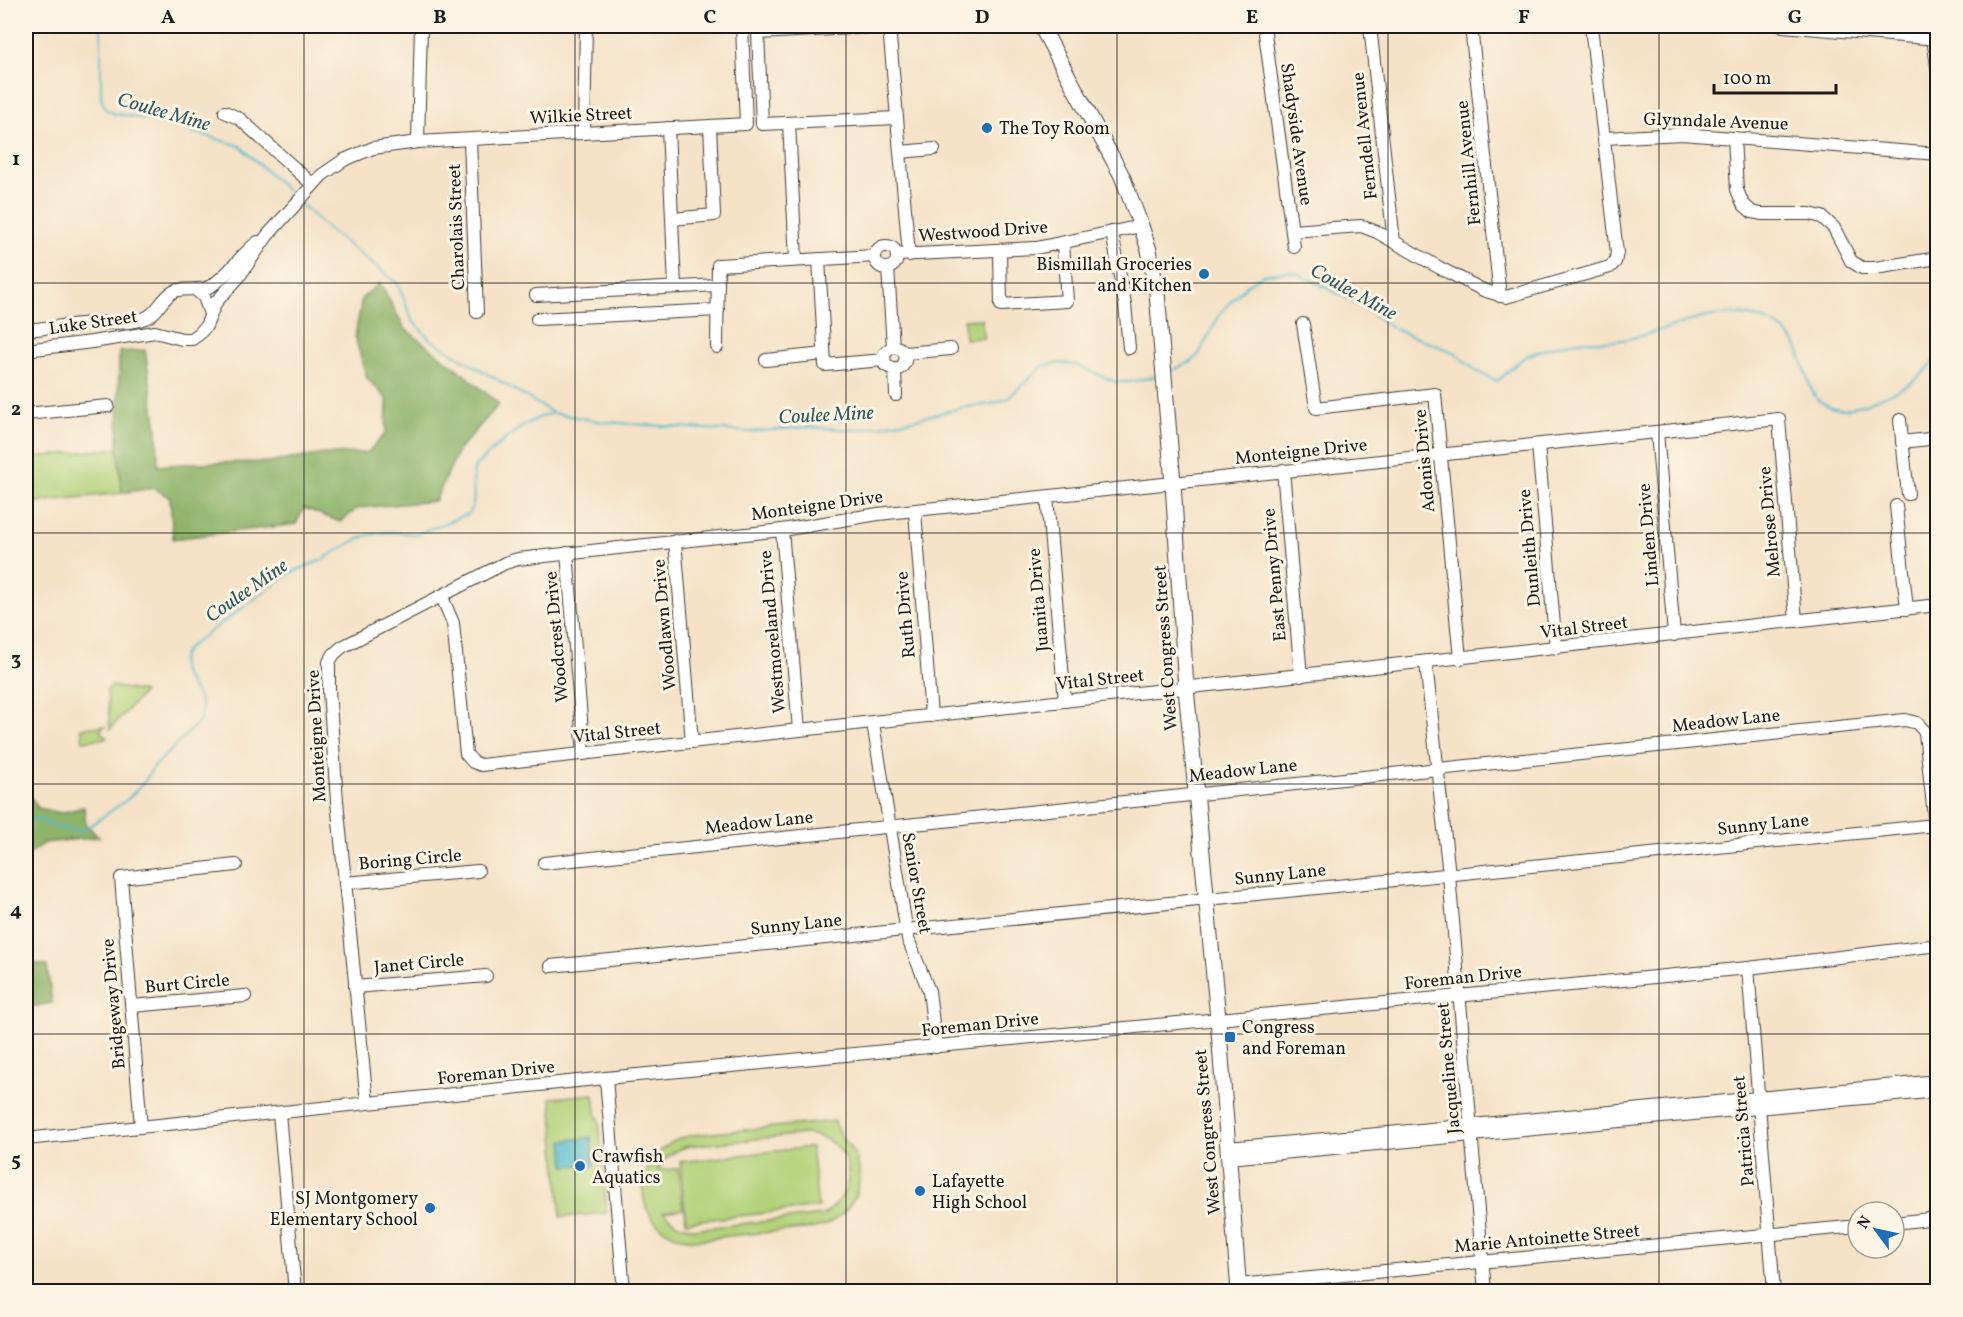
<svg xmlns="http://www.w3.org/2000/svg" width="1963" height="1317" font-family="Vollkorn,serif">
<rect width="100%" height="100%" fill="#fcf5e5"/>
<filter id="ink" filterUnits="userSpaceOnUse"><feTurbulence type="fractalNoise" baseFrequency=".0167" numOctaves="2"/><feDisplacementMap in="SourceGraphic" scale="12" xChannelSelector="R" yChannelSelector="G"/><feConvolveMatrix kernelMatrix="1 2 1 2 8 2 1 2 1" color-interpolation-filters="sRGB"/></filter>
<filter id="wash" filterUnits="userSpaceOnUse"><feTurbulence type="fractalNoise" baseFrequency=".008" numOctaves="4" result="noise"/><feDisplacementMap in="SourceGraphic" scale="24" xChannelSelector="R" yChannelSelector="G"/><feGaussianBlur stdDeviation="1.35" result="paint"/><feColorMatrix in="noise" values="0 0 0 0 0 0 0 0 0 0 0 0 0 0 0 0 0 1.4 0 .05"/><feComposite in="paint" operator="in"/></filter>
<g filter="url(#wash)">
<rect width="100%" height="100%" fill="#f5e2c7"/>
<g fill="#b3d27a" stroke="#68774b" stroke-width="1.5" fill-rule="evenodd">
<path d="M982,319L983,338L965,339L964,320Z"/>
<path d="M118,448L122,493L26,503V458Z"/>
<path d="M111,686L144,692L110,729L107,690Z"/>
<path d="M105,726L100,731L107,738L83,741L81,728Z"/>
<path d="M594,1094L597,1118H599L607,1213L561,1217L551,1098Z"/>
<path d="M835,1121C837,1137 849,1141 855,1156C869,1187 847,1221 815,1228C786,1231 757,1233 728,1236C714,1238 697,1242 682,1238C625,1222 633,1147 692,1135ZM804,1134C853,1136 864,1189 823,1215L695,1229L676,1223L663,1212L683,1209L678,1169L658,1170C664,1157 675,1150 689,1146Z"/>
<path d="M811,1147L818,1207L686,1222L680,1162Z"/>
</g>
<g fill="#8eb46a" stroke="#556843" stroke-width="1.5">
<path d="M380,283L405,329L455,367L499,404L458,451L435,501L358,508L340,522L304,508L296,524L173,539L170,498L154,488L122,493L118,448L119,352L145,350L157,429L158,466L195,463L271,462L326,454L367,453L386,433L387,399L367,378L355,337L362,298Z"/>
<path d="M26,795L32,799L38,808L61,813L84,807L86,825L99,837L44,843L26,856Z"/>
<path d="M26,961L47,966L52,1003L26,1008Z"/>
</g>
<path fill="#4fb9cc" stroke="#366a74" stroke-width="1.5" d="M591,1137L594,1166L587,1167L586,1165L565,1166L563,1141Z"/>
<g fill="none" stroke-linecap="round" stroke-linejoin="round">
<g stroke="#4fb9cc" stroke-width="2">
<path d="M101,26V95L102,101L107,110L115,114L150,119L240,146L295,198"/>
<path d="M301,204L329,230L398,284L412,320L431,340L553,413L604,422L750,432L808,427L856,430L912,420L965,407L991,404L1007,399L1043,366L1060,363L1076,365L1116,382H1129L1158,376"/>
<path d="M1169,372L1191,362L1199,354L1221,312L1247,285L1262,275L1287,271L1299,274L1351,300L1396,330L1454,352L1476,371L1497,381C1508,373 1517,360 1529,355C1539,351 1572,340 1582,341C1596,341 1609,342 1623,340C1672,331 1720,300 1769,322C1799,336 1799,352 1808,380C1810,385 1812,392 1815,396C1821,404 1834,410 1844,409C1860,408 1906,388 1919,377C1926,371 1932,364 1938,357"/>
<path d="M26,818C47,818 65,837 87,828L128,799L145,781L152,769L199,722C215,692 162,676 189,647L290,573L322,560L354,541L365,536L388,532L417,534L468,514C480,499 469,483 475,466C499,445 521,421 553,413"/>
</g>
</g>
</g>
<g filter="url(#ink)">
<g fill="none" stroke-linecap="round" stroke-linejoin="round">
<defs>
<g id="minor">
<path d="M889,26L758,33L762,124L897,118"/>
<path d="M889,26L909,255"/>
<path d="M1264,26L1294,247"/>
<path d="M1370,26L1394,242"/>
<path d="M1471,26L1500,296"/>
<path d="M1783,26L1938,39"/>
<path d="M1933,38L1938,73"/>
<path d="M225,112L240,119L312,184"/>
<path d="M789,123L796,260"/>
<path d="M668,128L675,287"/>
<path d="M584,132L586,26"/>
<path d="M1604,138L1682,134L1938,154"/>
<path d="M1734,138L1737,190L1743,204L1752,212L1761,214H1810L1822,217L1834,228L1851,261L1862,268H1875L1938,258"/>
<path d="M470,140L477,312"/>
<path d="M418,142L421,26"/>
<path d="M900,152L934,149"/>
<path d="M672,219L714,215L710,126"/>
<path d="M1292,231L1361,226L1377,232L1440,268L1483,290L1506,297L1610,267L1615,262L1617,253L1591,26"/>
<path d="M1112,232L1125,304L1129,348"/>
<circle cx="886" cy="257" r="11"/>
<path d="M1000,251L1001,305L1067,301L1063,243"/>
<path d="M897,255L1036,248L1141,226"/>
<path d="M819,259L825,365L884,360"/>
<path d="M888,268L893,347"/>
<path d="M196,290L204,297L210,314"/>
<path d="M536,295L718,285"/>
<path d="M537,319L718,310"/>
<path d="M1303,324L1316,408L1435,394L1460,659"/>
<path d="M26,330C47,328 68,325 90,323C108,322 128,325 145,318C159,313 161,297 175,291C186,287 199,292 211,286C229,275 241,254 258,242"/>
<path d="M717,347L718,265L875,256"/>
<path d="M26,350L92,342L155,332L182,339H192L199,334L206,326L216,302L238,278L267,236L322,175L344,160L373,148L418,142L746,124L742,26"/>
<path d="M905,353C907,362 903,368 895,370L885,365L884,354L892,347L899,348L905,353L951,349"/>
<path d="M766,360L824,354"/>
<path d="M895,370L896,395"/>
<path d="M26,414L108,406"/>
<path d="M1900,420L1908,494"/>
<path d="M1657,432L1674,635"/>
<path d="M1902,442L1938,438"/>
<path d="M1538,445L1556,648"/>
<path d="M1283,470L1301,676"/>
<path d="M1047,497L1065,701"/>
<path d="M1896,506L1907,609"/>
<path d="M915,511L931,716"/>
<path d="M782,530L799,730"/>
<path d="M675,541L692,742"/>
<path d="M567,553L584,754"/>
<path d="M442,597L453,623L466,754L473,762L481,765L1938,605"/>
<path d="M1426,663L1449,875L1485,1292"/>
<path d="M873,723L908,939L929,991L936,1047"/>
<path d="M544,863L1905,720L1917,723L1925,732L1935,825L551,966"/>
<path d="M345,883L478,871"/>
<path d="M1748,968L1774,1292"/>
<path d="M355,987L486,976"/>
<path d="M132,1006L245,996"/>
<path d="M606,1078L624,1292"/>
<path d="M367,1103L337,801L329,690V662L334,654L342,647L505,563L518,559L782,530L878,514L1779,419L1796,621"/>
<path d="M279,1113L295,1292"/>
<path d="M141,1127L121,878L236,865"/>
<path d="M26,1139L606,1078L1748,968L1938,945"/>
<path d="M1228,1148L1938,1081"/>
<path d="M1229,1158L1938,1091"/>
<path d="M1894,1223L1938,1218"/>
<path d="M1238,1285L1858,1226"/>
</g>
<path id="major" d="M1041,26L1122,176L1141,226L1149,250L1157,293L1173,483L1186,688L1218,1018L1239,1292"/>
</defs>
<use href="#minor" stroke="#3d3a36" stroke-width="14"/>
<use href="#major" stroke="#3d3a36" stroke-width="17"/>
<use href="#minor" stroke="#fff" stroke-width="12"/>
<use href="#major" stroke="#fff" stroke-width="15"/>
</g>
</g>
<path fill="none" stroke="#1c1c1c" stroke-width="1.5" stroke-opacity="0.55" d="M304,26V1292M575,26V1292M846,26V1292M1117,26V1292M1388,26V1292M1659,26V1292M26,283H1938M26,533H1938M26,784H1938M26,1034H1938"/>
<g fill="#1f6fb2" stroke="#fcf5e5" stroke-width="2">
<circle cx="987" cy="128" r="6"/>
<circle cx="1204" cy="274" r="6"/>
<rect x="1224" y="1031" width="12" height="12" rx="3"/>
<circle cx="580" cy="1166" r="6"/>
<circle cx="920" cy="1191" r="6"/>
<circle cx="430" cy="1208" r="6"/>
</g>
<g text-anchor="middle" stroke-width="6" stroke-linejoin="round" paint-order="stroke">
<g font-size="18" fill="#1c1c1c" stroke="#fcf5e5">
<text transform="translate(581 115) rotate(-3)" y="6">Wilkie Street</text>
<text transform="translate(1716 121) rotate(2)" y="6">Glynndale Avenue</text>
<text transform="translate(1297 134) rotate(82)" y="6">Shadyside Avenue</text>
<text transform="translate(1364 136) rotate(-96)" y="6">Ferndell Avenue</text>
<text transform="translate(1468 163) rotate(-96)" y="6">Fernhill Avenue</text>
<text transform="translate(456 227) rotate(-92)" y="6">Charolais Street</text>
<text transform="translate(983 231) rotate(-4)" y="6">Westwood Drive</text>
<text transform="translate(93 322) rotate(-8)" y="6">Luke Street</text>
<text transform="translate(1301 451) rotate(-6)" y="6">Monteigne Drive</text>
<text transform="translate(1424 461) rotate(-95)" y="6">Adonis Drive</text>
<text transform="translate(817 505) rotate(-8)" y="6">Monteigne Drive</text>
<text transform="translate(1769 522) rotate(-95)" y="6">Melrose Drive</text>
<text transform="translate(1648 535) rotate(-95)" y="6">Linden Drive</text>
<text transform="translate(1529 548) rotate(-95)" y="6">Dunleith Drive</text>
<text transform="translate(1274 575) rotate(-95)" y="6">East Penny Drive</text>
<text transform="translate(1038 600) rotate(-95)" y="6">Juanita Drive</text>
<text transform="translate(905 615) rotate(-95)" y="6">Ruth Drive</text>
<text transform="translate(664 625) rotate(-95)" y="6">Woodlawn Drive</text>
<text transform="translate(1584 627) rotate(-7)" y="6">Vital Street</text>
<text transform="translate(772 632) rotate(-95)" y="6">Westmoreland Drive</text>
<text transform="translate(556 637) rotate(-95)" y="6">Woodcrest Drive</text>
<text transform="translate(1165 648) rotate(-94)" y="6">West Congress Street</text>
<text transform="translate(1100 679) rotate(-6)" y="6">Vital Street</text>
<text transform="translate(1726 720) rotate(-6)" y="6">Meadow Lane</text>
<text transform="translate(617 732) rotate(-6)" y="6">Vital Street</text>
<text transform="translate(316 736) rotate(-93)" y="6">Monteigne Drive</text>
<text transform="translate(1243 770) rotate(-6)" y="6">Meadow Lane</text>
<text transform="translate(759 822) rotate(-6)" y="6">Meadow Lane</text>
<text transform="translate(1763 824) rotate(-6)" y="6">Sunny Lane</text>
<text transform="translate(410 859) rotate(-5)" y="6">Boring Circle</text>
<text transform="translate(1280 874) rotate(-6)" y="6">Sunny Lane</text>
<text transform="translate(917 883) rotate(80)" y="6">Senior Street</text>
<text transform="translate(796 924) rotate(-6)" y="6">Sunny Lane</text>
<text transform="translate(419 963) rotate(-5)" y="6">Janet Circle</text>
<text transform="translate(1463 977) rotate(-6)" y="6">Foreman Drive</text>
<text transform="translate(187 983) rotate(-5)" y="6">Burt Circle</text>
<text transform="translate(113 1004) rotate(-95)" y="6">Bridgeway Drive</text>
<text transform="translate(980 1024) rotate(-6)" y="6">Foreman Drive</text>
<text transform="translate(1448 1068) rotate(-95)" y="6">Jacqueline Street</text>
<text transform="translate(496 1072) rotate(-6)" y="6">Foreman Drive</text>
<text transform="translate(1743 1131) rotate(-95)" y="6">Patricia Street</text>
<text transform="translate(1207 1132) rotate(-95)" y="6">West Congress Street</text>
<text transform="translate(1547 1238) rotate(-5)" y="6">Marie Antoinette Street</text>
</g>
<g font-size="18" fill="#1c1c1c" stroke="#fcf5e5" text-anchor="start">
<text x="999" y="134">The Toy Room</text>
<text x="1192" y="270" text-anchor="end">Bismillah Groceries<tspan x="1192" dy="21">and Kitchen</tspan></text>
<text x="1242" y="1033">Congress<tspan x="1242" dy="21">and Foreman</tspan></text>
<text x="592" y="1162">Crawfish<tspan x="592" dy="21">Aquatics</tspan></text>
<text x="932" y="1187">Lafayette<tspan x="932" dy="21">High School</tspan></text>
<text x="418" y="1204" text-anchor="end">SJ Montgomery<tspan x="418" dy="21">Elementary School</tspan></text>
</g>
<g font-size="20" font-style="italic" fill="#305b62" stroke="#fcf5e5">
<text transform="translate(164 111) rotate(16)" y="7">Coulee Mine</text>
<text transform="translate(1354 291) rotate(29)" y="7">Coulee Mine</text>
<text transform="translate(826 414) rotate(-3)" y="7">Coulee Mine</text>
<text transform="translate(246 590) rotate(-35)" y="7">Coulee Mine</text>
</g>
</g>
<rect width="1963" height="1317" fill="none" stroke="#fcf5e5" stroke-width="66"/>
<g transform="translate(1876 1230) rotate(303)"><circle r="28" fill="#fcf5e5" stroke="#a29e95" stroke-width="1.5"/>
<path d="M0-4.5L10 22L0 15L-10 22Z" fill="#1f6fb2"/>
<text y="-9" font-size="16" font-weight="bold" text-anchor="middle" fill="#1c1c1c">N</text>
</g>
<path d="M1714 84v9h122v-9" fill="none" stroke="#1c1c1c" stroke-width="3"/>
<text x="1723" y="84" font-size="18" fill="#1c1c1c" stroke="#fcf5e5" stroke-width="4.5" paint-order="stroke">100 m</text>
<rect x="33" y="33" width="1897" height="1251" fill="none" stroke="#1c1c1c" stroke-width="2"/>
<g font-size="20" text-anchor="middle" font-weight="bold" fill="#1c1c1c">
<text x="168" y="23">A</text>
<text x="440" y="23">B</text>
<text x="710" y="23">C</text>
<text x="982" y="23">D</text>
<text x="1252" y="23">E</text>
<text x="1524" y="23">F</text>
<text x="1795" y="23">G</text>
<text x="16" y="165">1</text>
<text x="16" y="415">2</text>
<text x="16" y="665">3</text>
<text x="16" y="916">4</text>
<text x="16" y="1166">5</text>
</g>
</svg>
